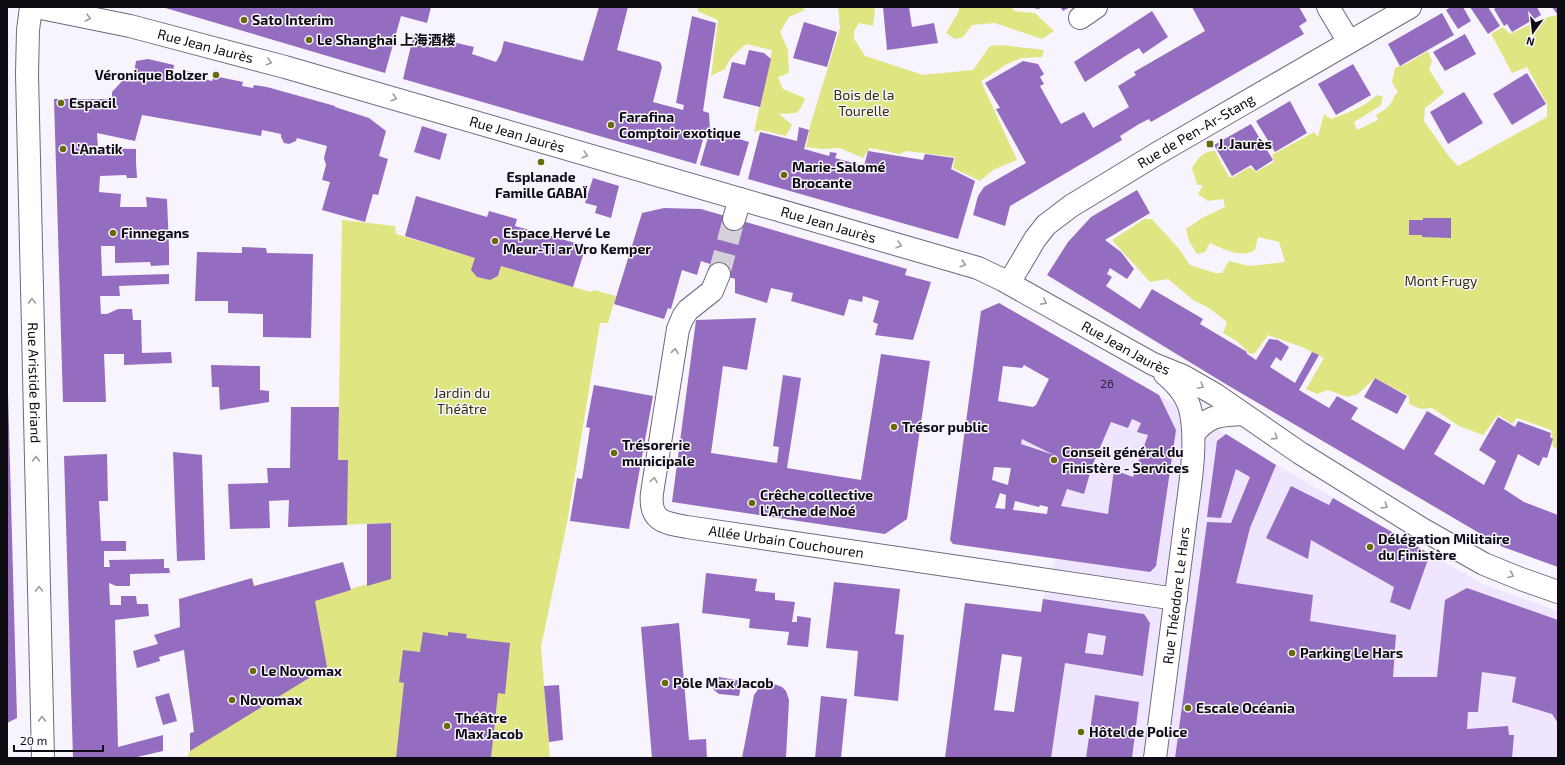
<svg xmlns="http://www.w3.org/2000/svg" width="1565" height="765" font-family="'Exo 2','Noto Sans SC',sans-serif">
<rect width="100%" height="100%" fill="#f8f4fe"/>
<path fill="#f0e5fe" d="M1067,342L1159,395L1333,498L1483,584L1558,611V758H1023L1043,599L1056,558L1060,510L1040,505L1007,488L1010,471L1036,405Z"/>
<g fill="#dfe581">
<path d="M698,7H803L805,10L789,17L780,32L788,50L789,73L778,77L783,89L805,98C799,116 796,113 779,114L792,125L786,136L761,130L754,132L772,50L746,44L730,59L725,69L711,76L718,20L697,11Z"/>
<path d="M838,7H873L875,10L873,26L859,23L854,31V39L865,56L923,75L973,70L990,46L1002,45L1044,50L1042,57L1021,58L1007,64L981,81L1017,160L993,170L980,181L953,168L955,157L906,151L900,154L870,148L863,158L840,148L822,149L806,147L810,126L840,28Z"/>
<path d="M959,7H1012L1014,11L1035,13L1054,31L1042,39L995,23L972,25L963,37L955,39L946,33L959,11Z"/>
<path d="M1558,15V450L1553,447L1551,430L1517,418L1512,424L1498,415L1483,435L1459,426L1432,408L1421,409L1409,404V396L1375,378L1358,394L1347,397L1328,390L1317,394L1306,389L1324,358L1302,347L1268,335L1255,353L1250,354L1237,341L1223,333L1227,322L1209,308L1193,300L1168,279L1150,282L1112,240L1144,219H1152L1180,250L1190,265L1215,273H1222L1229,261L1249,266L1285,262L1279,242L1258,237L1255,250C1241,259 1224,249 1210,243L1205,252L1197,254L1189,241L1186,229L1202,218L1225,207L1223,199L1208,201L1198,194L1203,185H1197L1192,168C1198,159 1203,150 1215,151L1229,177H1233L1250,167L1256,172L1274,162L1272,155L1314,132L1318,137L1324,114L1331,119C1347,113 1363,108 1377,95L1383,97L1380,106L1354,122L1357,130L1378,120L1376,115C1382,111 1389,108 1392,101C1394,97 1395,95 1398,92L1392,82L1395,68L1406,64L1428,51L1432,61L1429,69L1444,93L1425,108L1424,121L1448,155L1458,166L1547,117V104L1527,67L1512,73L1491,34L1503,27L1510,34L1543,18Z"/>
<path d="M342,220L395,226L396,234L475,258L477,277L490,280L498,276L501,266L591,292L594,290L616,296L608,323H600L567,523L541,647L550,758H187L190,751V733L194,732L184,650L310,600L390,578L391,523L337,525Z"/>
</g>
<g fill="#956dc0" fill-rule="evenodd">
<path d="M162,7H431L427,23L401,16L385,73Z"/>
<path d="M599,7H628L617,50L660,62L662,67L653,102L683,110L684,105L676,103L692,16L716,23L703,111L709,113L710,130L706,129L696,164L403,79L414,33L474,47L472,54L496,62L501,53L504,41L583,61Z"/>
<path d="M883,7H909L912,27L934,23L938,43L887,50Z"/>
<path d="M1030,7H1043L1038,9Z"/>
<path d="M1060,7H1070L1063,11Z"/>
<path d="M1192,7H1299L1307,21L1299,26L1304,34L1151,122L1149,119L1139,124L1120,136L1122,140L1010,206L1005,226L973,215L978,196L984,187L1026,163L996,109L1000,108L985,83L1023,61L1038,64L1044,74L1040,77L1044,84L1040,86L1061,124L1084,112L1093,128L1129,107L1118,86L1136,75L1134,72L1205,31Z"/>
<path d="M1451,7H1463L1471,21L1458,29L1446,10Z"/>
<path d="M1470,7H1488L1500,26L1488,34Z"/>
<path d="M1497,7H1537L1541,15L1512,32L1507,24L1504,26L1494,9Z"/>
<path d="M1552,7H1558V13L1557,14Z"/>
<path d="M1152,11L1168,37L1143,54L1139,48L1130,53L1085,82L1074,62Z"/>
<path d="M1442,13L1454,35L1400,66L1388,44Z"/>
<path d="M804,22L837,32L827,67L793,58Z"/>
<path d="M1465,34L1476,54L1445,71L1433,52Z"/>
<path d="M749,50L764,53L771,59L760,107L723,98L732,62L745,65Z"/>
<path d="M148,59L174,65L173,72L185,74L186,71L200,73V78L212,81L214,76L243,82L242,86L253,88L254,85L267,87L335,106V107L369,118L386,131L379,156L388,159L378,195L373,194L365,222L322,210L330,182L322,180L326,165L324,158L327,146L297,138L296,141L289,144L284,143L281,137V134L262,130L261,136L142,115L135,141L97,133L98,148L136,149V162L137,178H127L126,175L100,176L99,192L121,194L120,207H147L146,197L167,199L169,248V265L151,266L150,262L115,263V246H101L102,276L169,274V284L119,286L120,296H100L101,314H107L118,309H132L133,320H141L142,353L171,352L172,363L124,365V354H104L106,402H63L54,99H112V92L125,78L133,79L136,61Z"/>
<path d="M1353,64L1371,95L1336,115L1318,84Z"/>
<path d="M1527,73L1546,104L1512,125L1493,94Z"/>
<path d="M1464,92L1483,123L1448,144L1430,112Z"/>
<path d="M1290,101L1307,133L1275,152L1256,121Z"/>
<path d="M1251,124L1273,160L1256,171L1251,165L1232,176L1214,145Z"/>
<path d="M422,126L447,134L440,160L414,152Z"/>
<path d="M799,127L809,130L804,149L829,156L830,152L837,153L835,158L864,166L868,151L923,160L925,154L954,158L951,169L975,181L958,239L748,179L760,132L797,141Z"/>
<path d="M710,130L749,142L739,176L700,165Z"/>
<path d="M593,178L619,186L611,218L595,213L597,206L585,203Z"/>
<path d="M1137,190L1150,213L1105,240L1121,252L1134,269L1127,279L1110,268L1107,274L1112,277L1106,286L1140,309L1152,289L1203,319L1200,324L1247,352L1246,353L1256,360L1269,339L1278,340L1289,347L1281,361L1276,357L1270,367L1295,383L1312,352L1319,355L1299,390L1329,408L1337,396L1358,408L1351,419L1404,450L1427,411L1451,425L1434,454L1484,485L1496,461L1479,450L1498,417L1515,427L1518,421L1551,433L1550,437L1553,439L1547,458L1543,457L1539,466L1518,454L1504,489L1524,502L1558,515V567L1503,547L1224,383L1047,275L1068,242L1091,217Z"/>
<path d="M416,196L487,217L489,211L517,219L515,226L586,246L573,287L501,266L498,276L490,280L477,277L471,270L475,258L405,236Z"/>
<path d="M664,208L701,209L907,269L905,275L931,282L913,340L875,335L878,324L873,322L879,301L863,296L862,302L849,299L844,316L791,301L793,293L771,288L767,303L735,293V279L708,270L710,264L701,261L697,275L682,270L671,309L668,308L664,319L614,304L642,213Z"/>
<path d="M1423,218H1451V238L1422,237V235H1409V220H1423Z"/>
<path d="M242,247L266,248L267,253L313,254L311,338L263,337V314L228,313V301H195L197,252L242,253Z"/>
<path d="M999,303L1159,395L1176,430L1156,566L1150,572L953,544L950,540L981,311ZM1024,365L1049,379L1036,405L1033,407L998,401L1003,366L1022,368ZM1132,419L1141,423L1137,432L1148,435L1133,477L1114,470L1108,514L1061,506L1067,489L1084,494L1092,466L1111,422L1128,428ZM1022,439L1054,455L1021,444ZM994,467L1011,468L1008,485L992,480ZM1000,493L1006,495L1005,509L995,508ZM1015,501L1039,507L1040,505L1048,507L1047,514L1013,510Z"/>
<path d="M756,318L747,370L723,366L711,453L777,463L779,447L773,446L783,375L801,378L787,468L861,480L881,354L930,361L907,519L885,534L672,502L696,320Z"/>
<path d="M211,365L260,366V390L269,391V402L220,410L219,387H212Z"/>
<path d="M1375,378L1407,396L1397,414L1364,397Z"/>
<path d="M594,385L653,396L629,529L570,521L577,478L582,479L590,428L586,427Z"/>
<path d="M7,392H8L17,718L7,723Z"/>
<path d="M291,407H339L338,460H348L347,525L288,527L289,500L269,501L270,528L230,529L228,484L268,483L267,468H290Z"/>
<path d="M1226,434L1276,465L1250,528L1236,583L1313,595L1310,621L1396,635L1393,677H1437L1445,600L1467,588L1558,620V723L1552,714L1512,702L1516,677L1482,672L1478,712H1468L1467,729L1508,726L1509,735H1514L1512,758H1175L1207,522L1231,523L1250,477L1236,469L1221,518L1207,517L1217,441Z"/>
<path d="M173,452L202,455L205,560L177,561Z"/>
<path d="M107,454L108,501H99L101,541H126V551H104V567H110L109,560L164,559V568H169L170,573L130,574V586H116L109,583L110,605H121V596H136L137,604H148L149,616L115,620L118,747L163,735V751L133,758H73L64,456Z"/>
<path d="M1291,486L1329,505L1333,498L1430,554L1410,610L1390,602L1394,587L1311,540L1308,559L1266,538Z"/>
<path d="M391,523V579L367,586V524Z"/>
<path d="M343,562L351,590L315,601L327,667L190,751V733L194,732L184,650L159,657L160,661L137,668L133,651L158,644L154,635L180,627L179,599L252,578L254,586Z"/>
<path d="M706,573L757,579L755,591L775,593V600L795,602L792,622H797V616L811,618L808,647L787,645L789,632L749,628L750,619L702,613Z"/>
<path d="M834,582L900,589L895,634L904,635L898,701L854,696L858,651L826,648Z"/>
<path d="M1043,599L1144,614L1150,623L1143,676L1065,663L1051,758H945L965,603L1041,612ZM1088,633L1106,636L1103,655L1085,653ZM1002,654L1022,657L1014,712L994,710Z"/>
<path d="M679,623L689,740L706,739L707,758H652L641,627Z"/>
<path d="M423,632L448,636V632L467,634L466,638L510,643L505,694L498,693L491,758H396L404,683L399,682L403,650L420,652Z"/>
<path d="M719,677L742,681L739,696L719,694L715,691L713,688L714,682Z"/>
<path d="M774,684L782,687L786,691L789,700L786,758H742L754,695L759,688L764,686Z"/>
<path d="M559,685L563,740L549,742L544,686Z"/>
<path d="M169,693L177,721L163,725L155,697Z"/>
<path d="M1095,695L1139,702L1132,758H1086Z"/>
<path d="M821,696L847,699L841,758H815Z"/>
</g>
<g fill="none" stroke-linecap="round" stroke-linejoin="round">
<path stroke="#d5d1db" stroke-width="22" stroke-dasharray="22 11" stroke-linecap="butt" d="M719,274L734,219"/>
<defs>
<g id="street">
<path id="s1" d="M31,7L28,30L27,74L43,758"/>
<path d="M1328,7L1349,42"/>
<path d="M1080,18L1096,7"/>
<path d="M734,219L740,199"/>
<path id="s2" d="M719,274L712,291L688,310L683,317L678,329L652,493C649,521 664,523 687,527L1176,599"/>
</g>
<g id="secondary">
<path id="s3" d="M36,7L130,26L285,67L978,268L1003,280L1153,364L1183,376L1216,395L1300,453L1422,529L1461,551L1484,564L1521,579L1558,592"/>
<path id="s4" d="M1009,283L1035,239L1046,225L1071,206L1158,153L1410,7"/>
<path d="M1194,433C1211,414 1219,416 1243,414"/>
<path id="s5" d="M1155,758C1165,683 1175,608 1184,533C1188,496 1198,449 1191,413C1188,396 1177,384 1165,374"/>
</g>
</defs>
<use href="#street" stroke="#71687d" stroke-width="24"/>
<use href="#secondary" stroke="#71687d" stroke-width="24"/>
<use href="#street" stroke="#fff" stroke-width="22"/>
<use href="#secondary" stroke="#fff" stroke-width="22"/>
</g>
<defs><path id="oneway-chevron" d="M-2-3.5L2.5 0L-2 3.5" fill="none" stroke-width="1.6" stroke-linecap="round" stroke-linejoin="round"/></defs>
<g stroke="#9f9da0">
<use href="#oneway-chevron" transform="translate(88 18) rotate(13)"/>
<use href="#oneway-chevron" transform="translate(269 62) rotate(15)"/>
<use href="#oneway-chevron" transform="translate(394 98) rotate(16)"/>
<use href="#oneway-chevron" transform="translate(585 155) rotate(16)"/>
<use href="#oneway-chevron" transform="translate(899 245) rotate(16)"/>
<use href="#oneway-chevron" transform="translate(963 264) rotate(17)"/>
<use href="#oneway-chevron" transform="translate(32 301) rotate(-91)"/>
<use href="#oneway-chevron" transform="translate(1044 302) rotate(29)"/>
<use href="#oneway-chevron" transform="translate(675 351) rotate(-80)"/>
<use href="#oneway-chevron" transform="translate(1201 386) rotate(30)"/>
<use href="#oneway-chevron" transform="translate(1275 437) rotate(33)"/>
<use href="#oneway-chevron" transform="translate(36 459) rotate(-91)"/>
<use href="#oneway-chevron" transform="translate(654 480) rotate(-81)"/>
<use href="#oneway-chevron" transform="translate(1385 506) rotate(32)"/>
<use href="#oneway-chevron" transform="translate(1511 575) rotate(22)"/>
<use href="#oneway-chevron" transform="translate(39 589) rotate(-91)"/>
<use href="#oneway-chevron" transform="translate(42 719) rotate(-91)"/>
</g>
<g fill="#676a09" stroke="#f8f4fe" stroke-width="1.5">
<circle cx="244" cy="20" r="4"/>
<circle cx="309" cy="40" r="4"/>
<circle cx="216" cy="75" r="4"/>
<circle cx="61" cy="103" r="4"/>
<circle cx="611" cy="125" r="4"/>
<rect x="1206" y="140" width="8" height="8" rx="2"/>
<circle cx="63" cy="149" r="4"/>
<circle cx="541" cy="162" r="4"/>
<circle cx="784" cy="175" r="4"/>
<circle cx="113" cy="233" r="4"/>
<circle cx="495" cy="241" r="4"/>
<circle cx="894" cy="427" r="4"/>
<circle cx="614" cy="453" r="4"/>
<circle cx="1054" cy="460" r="4"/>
<circle cx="752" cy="503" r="4"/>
<circle cx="1370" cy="547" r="4"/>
<circle cx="1292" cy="653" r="4"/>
<circle cx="253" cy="671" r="4"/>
<circle cx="665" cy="683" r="4"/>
<circle cx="232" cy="700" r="4"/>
<circle cx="1188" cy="708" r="4"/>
<circle cx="447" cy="726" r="4"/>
<circle cx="1081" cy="732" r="4"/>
</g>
<g text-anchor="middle" stroke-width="3" stroke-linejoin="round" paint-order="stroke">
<g font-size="12" fill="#30243e">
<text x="1107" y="388">26</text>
</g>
<g font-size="14" font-weight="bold" fill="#0e0b12" stroke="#f8f4fe" text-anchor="start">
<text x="252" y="25">Sato Interim</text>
<text x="317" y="45">Le Shanghai 上海酒楼</text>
<text x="208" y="80" text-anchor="end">Véronique Bolzer</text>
<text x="69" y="108">Espacil</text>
<text x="619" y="122">Farafina<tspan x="619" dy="16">Comptoir exotique</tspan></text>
<text x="1218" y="149">J. Jaurès</text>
<text x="71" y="154">L'Anatik</text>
<text x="792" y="172">Marie-Salomé<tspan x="792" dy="16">Brocante</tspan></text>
<text x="541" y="182" text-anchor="middle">Esplanade<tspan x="541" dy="16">Famille GABAÏ</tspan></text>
<text x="121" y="238">Finnegans</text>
<text x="503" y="238">Espace Hervé Le<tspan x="503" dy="16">Meur-Ti ar Vro Kemper</tspan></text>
<text x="902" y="432">Trésor public</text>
<text x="622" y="450">Trésorerie<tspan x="622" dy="16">municipale</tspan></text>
<text x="1062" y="457">Conseil général du<tspan x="1062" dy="16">Finistère - Services</tspan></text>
<text x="760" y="500">Crêche collective<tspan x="760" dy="16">L'Arche de Noé</tspan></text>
<text x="1378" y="544">Délégation Militaire<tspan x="1378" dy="16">du Finistère</tspan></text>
<text x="1300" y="658">Parking Le Hars</text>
<text x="261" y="676">Le Novomax</text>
<text x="673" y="688">Pôle Max Jacob</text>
<text x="240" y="705">Novomax</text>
<text x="1196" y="713">Escale Océania</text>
<text x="455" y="723">Théâtre<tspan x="455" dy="16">Max Jacob</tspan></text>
<text x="1089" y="737">Hôtel de Police</text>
</g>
<g font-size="14" fill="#0e0b12" stroke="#f8f4fe">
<text dy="5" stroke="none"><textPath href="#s3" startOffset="174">Rue Jean Jaurès</textPath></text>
<text dy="5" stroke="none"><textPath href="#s4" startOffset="246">Rue de Pen-Ar-Stang</textPath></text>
<text dy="5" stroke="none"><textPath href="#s3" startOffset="498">Rue Jean Jaurès</textPath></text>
<text dy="5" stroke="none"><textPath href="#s3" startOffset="822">Rue Jean Jaurès</textPath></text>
<text dy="5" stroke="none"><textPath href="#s3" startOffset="1146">Rue Jean Jaurès</textPath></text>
<text dy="5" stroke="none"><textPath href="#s1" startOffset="376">Rue Aristide Briand</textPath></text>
<text dy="5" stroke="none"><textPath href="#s2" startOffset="394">Allée Urbain Couchouren</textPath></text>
<text dy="5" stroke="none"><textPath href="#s5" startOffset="164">Rue Théodore Le Hars</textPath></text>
</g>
<g font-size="14" fill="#303204" stroke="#f8f4fe">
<text x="864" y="100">Bois de la<tspan x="864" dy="16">Tourelle</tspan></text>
<text x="1441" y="286">Mont Frugy</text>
<text x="462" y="398">Jardin du<tspan x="462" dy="16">Théâtre</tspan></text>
</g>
</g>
<rect width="1565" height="765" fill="none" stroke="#0e0b12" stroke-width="16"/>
<g transform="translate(1533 32) rotate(195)" stroke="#f8f4fe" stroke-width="3" paint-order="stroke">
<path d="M0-3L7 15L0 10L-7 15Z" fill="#0e0b12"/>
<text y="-6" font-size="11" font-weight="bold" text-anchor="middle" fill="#0e0b12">N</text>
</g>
<path d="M14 745v6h89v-6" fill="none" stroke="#0e0b12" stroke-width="2"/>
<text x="20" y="745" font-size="12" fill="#0e0b12" stroke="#f8f4fe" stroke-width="3" paint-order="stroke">20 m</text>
</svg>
